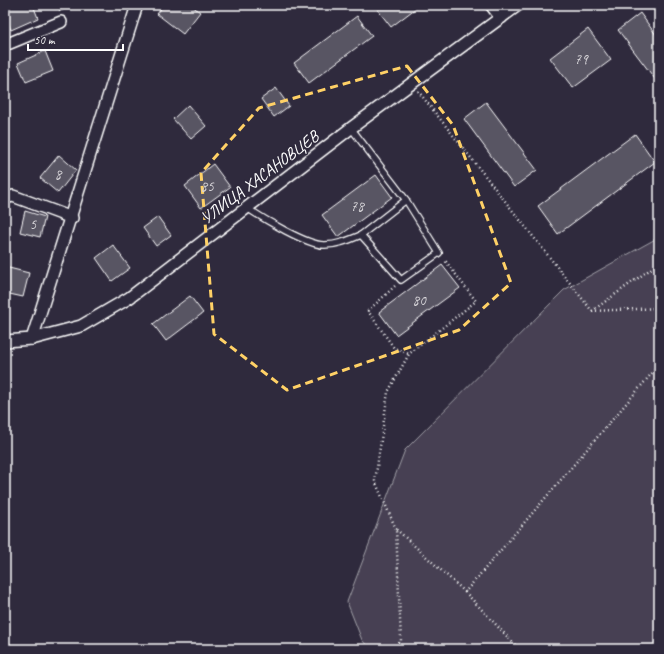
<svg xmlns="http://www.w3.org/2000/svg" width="664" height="654" font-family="Caveat,sans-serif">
<rect width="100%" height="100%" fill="#2f2a3d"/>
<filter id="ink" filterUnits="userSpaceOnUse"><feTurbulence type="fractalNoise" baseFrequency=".025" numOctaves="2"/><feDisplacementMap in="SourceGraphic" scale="8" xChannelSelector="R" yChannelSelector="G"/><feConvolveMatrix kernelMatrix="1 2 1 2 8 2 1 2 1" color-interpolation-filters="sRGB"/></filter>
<g filter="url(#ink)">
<path fill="#464152" stroke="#a2a0a8" d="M659,237V649H370L362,640L347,602L405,450L564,290Z"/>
<g fill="#595564" stroke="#fff">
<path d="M15,5H33L38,18L11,30L5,16V9Z"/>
<path d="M58,5H75L60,11Z"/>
<path d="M164,5H191L200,12L183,34L157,14Z"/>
<path d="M374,5H420L391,27Z"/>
<path d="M640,13L659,39L658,83L618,30Z"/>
<path d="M357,16L372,36L309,83L294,63Z"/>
<path d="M588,29L611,60L573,88L550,58Z"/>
<path d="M45,51L53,71L26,82L18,63Z"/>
<path d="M276,88L289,106L274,117L261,99Z"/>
<path d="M486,102L537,170L514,187L464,119Z"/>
<path d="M188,105L206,126L191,139L173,119Z"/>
<path d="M635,134L655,162L558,234L538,206Z"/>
<path d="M59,155L76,170L58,193L40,178Z"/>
<path d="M213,164L230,187L201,208L185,186Z"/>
<path d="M376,175L392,197L338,237L322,215Z"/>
<path d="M25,211L45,217L40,237L20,232Z"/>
<path d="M158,217L171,235L156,246L143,228Z"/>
<path d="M113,245L130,268L112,281L96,258Z"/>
<path d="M442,265L460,288L396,335L379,312Z"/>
<path d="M5,267L29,273L23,297L5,293Z"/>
<path d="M190,296L203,313L166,341L153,324Z"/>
</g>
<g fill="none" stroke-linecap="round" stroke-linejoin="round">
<defs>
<g id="service">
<path d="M247,208C262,218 308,246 325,245C338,245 349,240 361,235L401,280L439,253L406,200L351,128"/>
<path d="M361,235L406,200"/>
</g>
<g id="minor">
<path d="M491,5L501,18"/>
<path d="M5,45L61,22"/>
<path d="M5,198L13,196L72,218"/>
<path d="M32,339L137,5"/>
<path d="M5,341L32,339L81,326L129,298L351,128L518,5"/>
</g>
</defs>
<use href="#service" stroke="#fff" stroke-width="8"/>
<use href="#minor" stroke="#fff" stroke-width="14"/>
<g stroke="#fff" stroke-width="2.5" stroke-dasharray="1 3" stroke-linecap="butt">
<path d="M418,91L592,311"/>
<path d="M395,286L368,311L394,348L409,354"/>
<path d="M592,311L659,263"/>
<path d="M592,311L659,308"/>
<path d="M396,529L375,481L388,392L409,354L476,301L444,259"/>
<path d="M465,592L519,649"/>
<path d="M393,649L401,641L396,529L465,592L659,365"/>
</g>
<use href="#service" stroke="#2f2a3d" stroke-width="5.5"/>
<use href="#minor" stroke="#2f2a3d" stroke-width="11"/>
</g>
</g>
<path fill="none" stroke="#ffd166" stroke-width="3" stroke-dasharray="8 5" stroke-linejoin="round" d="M407,66L453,125L511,283L459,330L287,390L214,334L201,173L259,108Z"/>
<g text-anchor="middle" stroke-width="3" stroke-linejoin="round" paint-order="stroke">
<g font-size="15" fill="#d6d4d8">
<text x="581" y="64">79</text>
<text x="58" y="179">8</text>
<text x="207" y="191">85</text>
<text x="357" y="211">78</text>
<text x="33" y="229">5</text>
<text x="419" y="305">80</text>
</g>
<g font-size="17" fill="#fff" stroke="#2f2a3d">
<text transform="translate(259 177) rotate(-37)" y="6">УЛИЦА ХАСАНОВЦЕВ</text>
</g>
</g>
<rect width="664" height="654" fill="none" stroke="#2f2a3d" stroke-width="20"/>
<rect x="10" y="10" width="644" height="634" fill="none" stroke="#fff" stroke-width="1.5" filter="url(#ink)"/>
<path d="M28 44v6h95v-6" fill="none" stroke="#ffffff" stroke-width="2"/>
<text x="34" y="44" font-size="12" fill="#ffffff" stroke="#2f2a3d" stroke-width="3" paint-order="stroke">50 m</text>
</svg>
